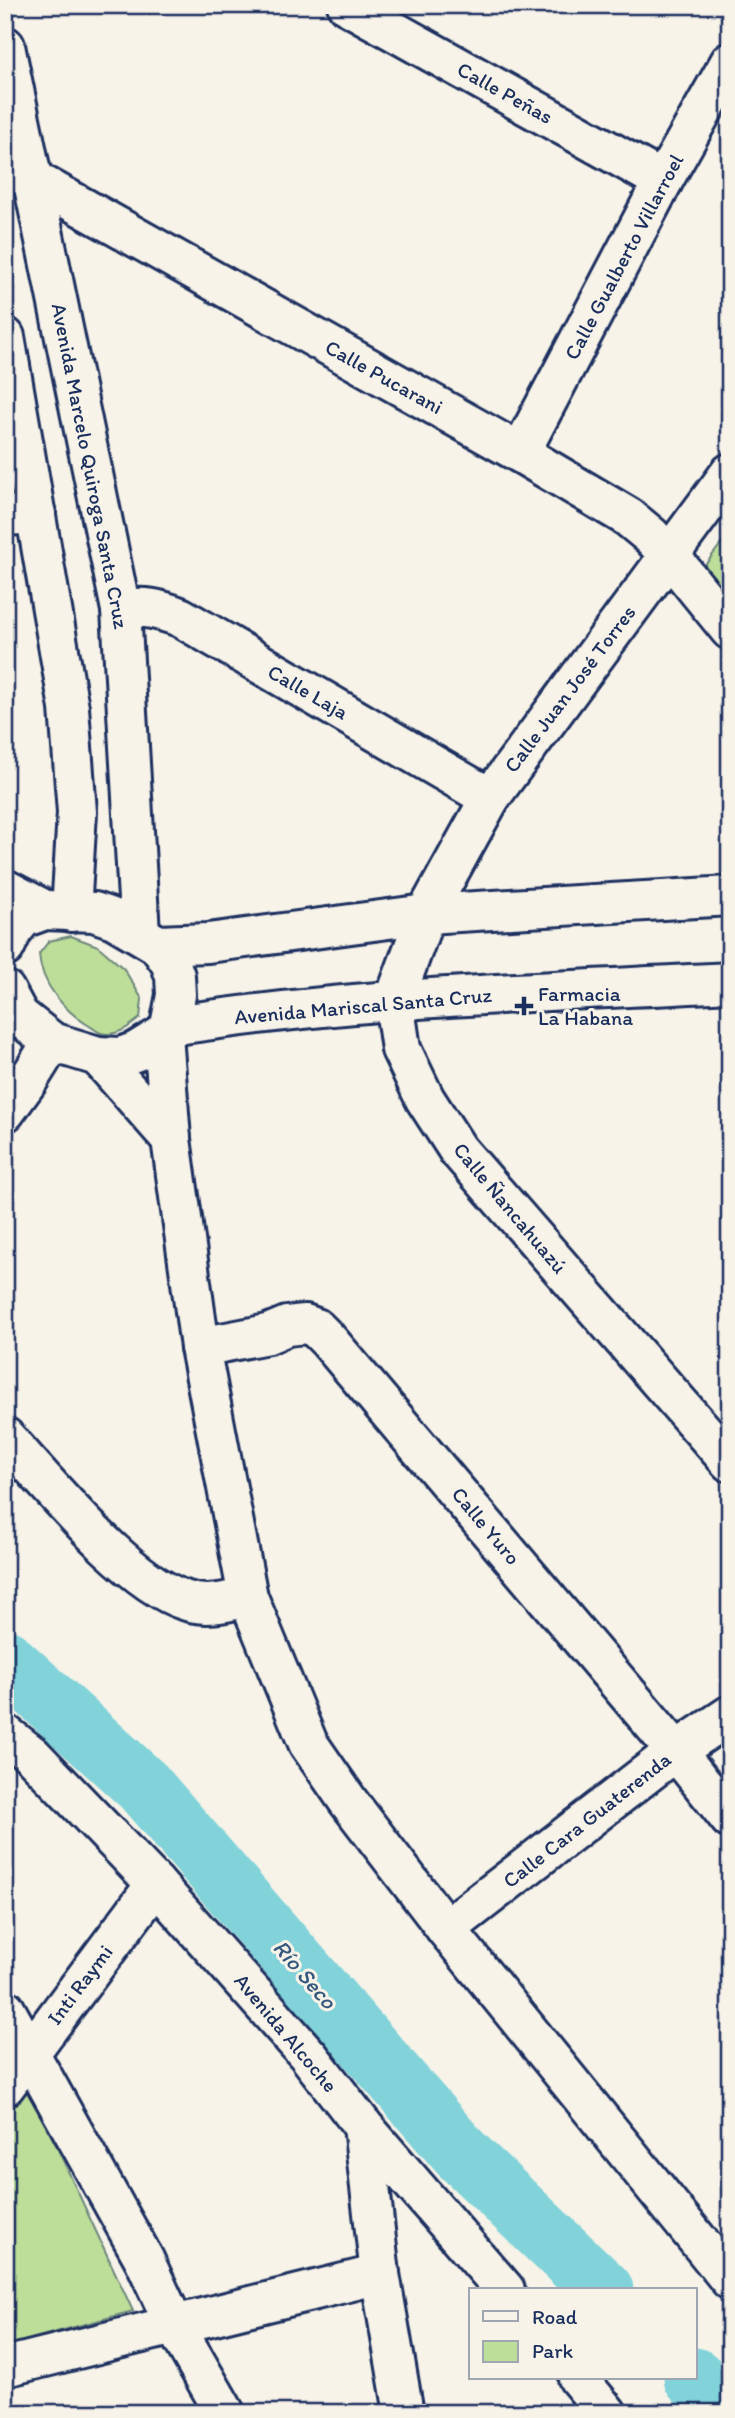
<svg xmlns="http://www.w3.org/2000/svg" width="735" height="2418" font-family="Itim,sans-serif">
<rect width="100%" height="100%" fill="#f7f3e8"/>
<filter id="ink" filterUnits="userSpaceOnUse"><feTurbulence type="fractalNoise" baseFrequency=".0143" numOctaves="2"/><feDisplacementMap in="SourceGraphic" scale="14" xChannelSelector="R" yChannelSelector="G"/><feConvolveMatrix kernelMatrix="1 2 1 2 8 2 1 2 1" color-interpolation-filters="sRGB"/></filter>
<g filter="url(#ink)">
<g fill="#bcde98" stroke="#6c867b" stroke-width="2">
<path d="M730,532V593L710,584L705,565Z"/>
<path d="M71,936L98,946L124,969L142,999L140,1018C129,1027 117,1037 101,1033C97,1032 95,1029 91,1027C66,1012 41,986 39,954L49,941Z"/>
<path d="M29,2087L133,2311L5,2346V2120Z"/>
</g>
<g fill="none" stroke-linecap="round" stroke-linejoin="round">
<g stroke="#81d2d9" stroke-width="61">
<path d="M5,1660L143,1786L461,2154L603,2290"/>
<path d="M694,2378L730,2412"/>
</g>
<defs>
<g id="minor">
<path d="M347,5L663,181"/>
<path d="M5,167L34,180L520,453L628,517L651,536L670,556L730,630"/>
<path d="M520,453L663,181L730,62"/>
<path d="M730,473L490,798L426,914L394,1001L401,1049L425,1099L458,1150L730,1462"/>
<path d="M5,516L36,514"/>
<path d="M121,610C144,605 158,609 180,617L490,798"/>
<path d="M5,889L45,910"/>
<path d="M163,1035L171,1139L200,1347L248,1597L308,1743L348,1801L446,1929L730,2280"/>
<path d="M98,1056L171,1139"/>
<path d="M200,1347L268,1334L287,1326L305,1324L316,1328L328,1340L676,1751L730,1819"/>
<path d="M5,1437C48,1483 126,1581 184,1600C205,1608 227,1602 248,1597"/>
<path d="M5,1734L32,1755L156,1884L308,2055L363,2126L505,2290"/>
<path d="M446,1929L676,1751L730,1715"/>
<path d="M5,2009L144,2259L175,2326L225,2413"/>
<path d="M5,2086L156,1884"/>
<path d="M363,2126L380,2274L404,2413"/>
<path d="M5,2367L380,2274"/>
<path d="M578,2378L607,2413"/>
</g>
<g id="major">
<path d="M5,46L121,610L140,933"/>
<path d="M5,337L69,708L77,812L71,912"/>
<path d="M5,947L13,930L23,918L45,910L94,912L114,919L158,945L208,943L426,914L730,896"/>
<path d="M5,990L19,1016L52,1042L98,1056L121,1057L137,1051L163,1035L170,1026L176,995L175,976L170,962L158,945"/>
<path d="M170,1026C355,997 543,992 730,982"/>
<path d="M5,1112L29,1079L52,1042"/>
</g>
</defs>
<use href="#minor" stroke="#1b2f5e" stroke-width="44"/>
<use href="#major" stroke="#1b2f5e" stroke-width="44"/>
<use href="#minor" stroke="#f7f3e8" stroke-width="38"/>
<use href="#major" stroke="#f7f3e8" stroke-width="38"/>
</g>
</g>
<path fill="#1b2f5e" stroke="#f7f3e8" stroke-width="2.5" d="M520.5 995.5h7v7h7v7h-7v7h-7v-7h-7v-7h7z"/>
<g text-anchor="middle" stroke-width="6" stroke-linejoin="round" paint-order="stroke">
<g font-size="21" fill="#1b2f5e" stroke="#f7f3e8">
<text transform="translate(505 93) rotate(29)" y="7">Calle Peñas</text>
<text transform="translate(624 257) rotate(-62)" y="7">Calle Gualberto Villarroel</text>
<text transform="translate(384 377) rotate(29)" y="7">Calle Pucarani</text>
<text transform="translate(90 466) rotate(79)" y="7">Avenida Marcelo Quiroga Santa Cruz</text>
<text transform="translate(570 689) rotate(-53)" y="7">Calle Juan José Torres</text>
<text transform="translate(308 692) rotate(30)" y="7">Calle Laja</text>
<text transform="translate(363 1006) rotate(-5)" y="7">Avenida Mariscal Santa Cruz</text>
<text transform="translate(510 1208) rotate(50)" y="7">Calle Ñancahuazú</text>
<text transform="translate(486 1526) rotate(50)" y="7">Calle Yuro</text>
<text transform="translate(587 1820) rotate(-38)" y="7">Calle Cara Guaterenda</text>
<text transform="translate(80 1985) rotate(-53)" y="7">Inti Raymi</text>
<text transform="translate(286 2033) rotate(50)" y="7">Avenida Alcoche</text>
</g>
<g font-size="21" fill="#1b2f5e" stroke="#f7f3e8" text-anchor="start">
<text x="538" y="1001">Farmacia<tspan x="538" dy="24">La Habana</tspan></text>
</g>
<g font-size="23" font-style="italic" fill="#34587d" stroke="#f7f3e8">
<text transform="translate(305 1974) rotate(49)" y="8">Río Seco</text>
</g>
</g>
<rect width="735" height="2418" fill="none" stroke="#f7f3e8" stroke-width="28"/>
<rect x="14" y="14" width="707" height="2390" fill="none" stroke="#1b2f5e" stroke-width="2.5" filter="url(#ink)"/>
<rect x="469" y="2288" width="228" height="91" fill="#f7f3e8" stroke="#9fa5b1" stroke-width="2"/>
<rect x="483" y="2311" width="35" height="10" fill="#f7f3e8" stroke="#9fa5b1" stroke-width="2"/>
<text x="532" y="2324" font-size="21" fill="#1b2f5e">Road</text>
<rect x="483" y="2341" width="35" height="21" fill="#bcde98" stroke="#9fa5b1" stroke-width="2"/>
<text x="532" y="2358" font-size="21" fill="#1b2f5e">Park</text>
</svg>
